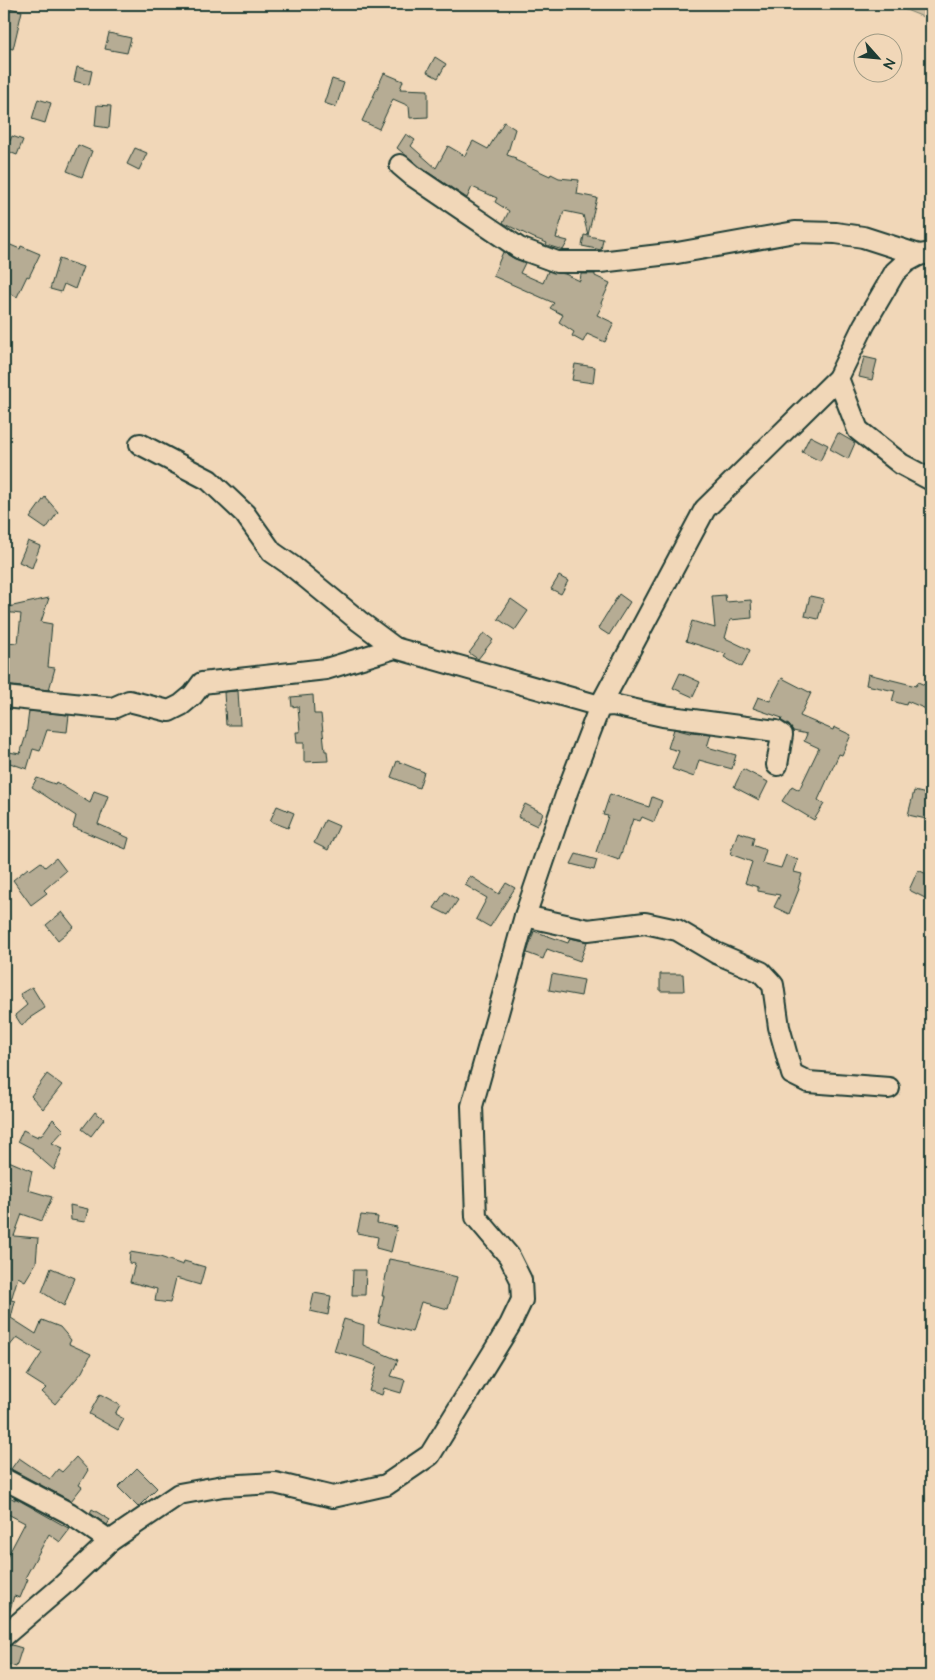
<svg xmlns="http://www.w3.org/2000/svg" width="935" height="1680" font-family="'Architects Daughter',sans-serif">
<rect width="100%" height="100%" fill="#f1d7b8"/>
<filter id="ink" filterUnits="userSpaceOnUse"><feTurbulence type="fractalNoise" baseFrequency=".02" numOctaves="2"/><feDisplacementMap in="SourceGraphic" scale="10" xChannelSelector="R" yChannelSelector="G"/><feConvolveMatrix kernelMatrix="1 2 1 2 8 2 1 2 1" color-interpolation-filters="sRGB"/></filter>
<g filter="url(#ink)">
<path fill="#cfbea2" stroke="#777e6b" d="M891,4H931V20Z"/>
<g fill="#b6ac94" stroke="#1f3d34">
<path d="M9,8L22,11L13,49L4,47V30Z"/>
<path d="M109,33L131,38L127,53L105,49Z"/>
<path d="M435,57L446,64L438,78L427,72Z"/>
<path d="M77,67L92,71L89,85L74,81Z"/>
<path d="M384,73L403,81L400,89L428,90V117L410,118L409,106L393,99L379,129L362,121Z"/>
<path d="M332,79L344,83L336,107L324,103Z"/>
<path d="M38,99L51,103L45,123L32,119Z"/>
<path d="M97,105L111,106L109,128L95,126Z"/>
<path d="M504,122L515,129L507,155L516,158L515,160L550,176L551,174L559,178L579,180L577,194L597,198L588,235L583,215L564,211L556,238L568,241L563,250L546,245L547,243L534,238L503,223L509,211L495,202L497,198L472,187L467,198L420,167L397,148L406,134L415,140L411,146L436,168L448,146L465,156L473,141L488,149Z"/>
<path d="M12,136L23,140L17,155L4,150V139L10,141Z"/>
<path d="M78,145L92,151L82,177L67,171Z"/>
<path d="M135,148L147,153L139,170L127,164Z"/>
<path d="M584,235L603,239L601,250L582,246Z"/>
<path d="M6,243L20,249L21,246L40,254L29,277L27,276L17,297L7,292L4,280V249Z"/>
<path d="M503,252L515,259L525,263L520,273L543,283L548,271L565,274L580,281L581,274H595V276L610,283L601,303L603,304L597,315L614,323L605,342L587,334L583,342L572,336L574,332L559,322L563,315L550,308L554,303L493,276Z"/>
<path d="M59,259L83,267L75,289L64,284L61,292L50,289Z"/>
<path d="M864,357L877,360L872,380L859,377Z"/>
<path d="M575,364L595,367L593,383L572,380Z"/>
<path d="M838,433L855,443L848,459L830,449Z"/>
<path d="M810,436L828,445L820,461L802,452Z"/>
<path d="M45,497L58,512L46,529L30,518Z"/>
<path d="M28,541L40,546L32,568L19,562Z"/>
<path d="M559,576L568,581L561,594L551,589Z"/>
<path d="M619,594L630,602L609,635L598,628Z"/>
<path d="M725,595L726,602L751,600L752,618L730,620L725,638L750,650L742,667L724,657L726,654L686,641L692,621L715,628L712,596Z"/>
<path d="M810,596L824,599L818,619L805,616Z"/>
<path d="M49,598L41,622L52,624L48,667L55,668L49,690L4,685L5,642L18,643L21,614L4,612V608Z"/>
<path d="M511,599L528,611L515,630L498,619Z"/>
<path d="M484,633L493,640L478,659L469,653Z"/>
<path d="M680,673L700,682L693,697L673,688Z"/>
<path d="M868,674L916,686L918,682L931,688V697L926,709L907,701L906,705L892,701L895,691L866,685Z"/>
<path d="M782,678L811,693L800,716L833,730L834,727L851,735L842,755L839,754L818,800L824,804L814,820L782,801L792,786L799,790L819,748L804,741L807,734L793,731L789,725L781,721L782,718L753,708L758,697L770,701Z"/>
<path d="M238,691L240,725H226L224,692Z"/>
<path d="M313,695L314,714H321L325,751H327L328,761L304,762V743H297L296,732H300L298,706L292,707L291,697Z"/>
<path d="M29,711L69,715L67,732L47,730L40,751L33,749L27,769L4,761V751L20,754L26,735Z"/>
<path d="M674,729L690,733L691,732L711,734L707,747L736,755L732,769L699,760L694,777L672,769L679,751L668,748Z"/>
<path d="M397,761L424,772L419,788L391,777Z"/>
<path d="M743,769L768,782L759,800L734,787Z"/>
<path d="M37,778L55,784L56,782L90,803L94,791L108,796L98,824L129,838L126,849L73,827L76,816L32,787Z"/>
<path d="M914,791L931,795V820L908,815Z"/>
<path d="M610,794L649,807L652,797L662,801L654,822L642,817L640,821L633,819L619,860L596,852L608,816L603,815Z"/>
<path d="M525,804L543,813L537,826L518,817Z"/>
<path d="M277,806L294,813L288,828L270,821Z"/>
<path d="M325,820L339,826L328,850L314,843Z"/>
<path d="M738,832L754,837L752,845L766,850L762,863L781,868L786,855L798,860L794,872L802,874L798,888L799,889L789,914L774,907L780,895L758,891V887L745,883L752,862L730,854Z"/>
<path d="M576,854L597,860L594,870L571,864Z"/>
<path d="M56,858L66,871L44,890L47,893L31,905L13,880L28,868L30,870L41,862L45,867Z"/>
<path d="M918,870L931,876V884L925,898L909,890Z"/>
<path d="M470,876L499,894L506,883L515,888L490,927L476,919L487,898L465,885Z"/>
<path d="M445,892L458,900L448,915L434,908Z"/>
<path d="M62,912L74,927L58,940L46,925Z"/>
<path d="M534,931L568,943L570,938L587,942L580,961L547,949L543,959L527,953Z"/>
<path d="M552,974L584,980L581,996L549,990Z"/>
<path d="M660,974H683L684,991H660Z"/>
<path d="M32,987L45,1008L28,1019L22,1026L15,1015L27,1005L20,994Z"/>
<path d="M47,1074L62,1085L43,1109L31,1096Z"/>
<path d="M95,1112L104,1119L91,1136L82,1129Z"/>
<path d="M53,1119L64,1130L52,1143L63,1148L54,1170L32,1151L33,1149L18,1141L23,1130L38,1137L39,1135L41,1136Z"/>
<path d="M4,1159L32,1171L28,1190L52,1197L42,1221L22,1214L14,1236L38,1238L36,1263L25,1281L18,1277L11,1300L15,1301L11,1318L36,1334L42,1320L60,1327L71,1340L69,1344L91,1354L82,1372L55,1404L42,1392L46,1388L27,1376L42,1353L17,1337L4,1353Z"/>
<path d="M70,1205L88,1209L85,1222L71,1220Z"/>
<path d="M361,1215L378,1217L377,1223L397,1227L391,1252L376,1248L378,1237L357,1233Z"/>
<path d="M130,1252L160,1257L183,1265L184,1261L205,1267L200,1285L176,1278L170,1303L155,1301L157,1289L130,1282L135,1264L129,1263Z"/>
<path d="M389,1259L410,1263V1265L457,1277L448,1309L421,1302L412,1332L378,1323L384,1296H382Z"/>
<path d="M51,1268L75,1278L64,1306L42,1292Z"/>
<path d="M353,1270H366L365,1295H352Z"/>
<path d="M314,1293L331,1296L328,1315L310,1311Z"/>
<path d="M344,1319L364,1325L363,1345L398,1360L391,1376L405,1380L401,1393L384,1388L382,1395L369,1391L377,1366L363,1360L334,1351Z"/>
<path d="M100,1394L120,1405L115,1414L124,1419L118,1430L89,1414Z"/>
<path d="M76,1457L88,1470L79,1485L82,1487L71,1501L11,1469L19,1458L50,1479L58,1469L62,1472Z"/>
<path d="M137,1468L157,1488L138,1507L118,1487Z"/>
<path d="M4,1494L15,1500V1498L70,1529L60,1542L49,1534L25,1578L28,1579L20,1598L14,1596L8,1617L4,1621V1563L25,1523L4,1512Z"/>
<path d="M92,1509L110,1520L107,1525L90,1513Z"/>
<path d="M12,1645L22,1648L16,1667L4,1663V1648Z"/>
</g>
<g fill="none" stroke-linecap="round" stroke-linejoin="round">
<defs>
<g id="minor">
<path d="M400,165L413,176L519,248L557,262H600L677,253L795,232L836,233L863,237L919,255"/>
<path d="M838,378L858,430L901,464L931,480"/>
<path d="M140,444L209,480L245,514L272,552L292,566L359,621L395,648"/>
<path d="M4,697L113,708L129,701L169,711L181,705L193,695L202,683L326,669L395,648L600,706L613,705L663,716L776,731L782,735L777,765"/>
<path d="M525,916L588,930L645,923L677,930L716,953L761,972L773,985L779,1027L792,1074L808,1082L889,1088"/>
<path d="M4,1479L69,1513L110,1541"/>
<path d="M4,1636L61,1587L110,1541L179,1494L223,1486L275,1483L333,1497L386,1485L430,1455L510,1325L522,1300L521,1280L509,1256L476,1217L472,1106L525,916L567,792L600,706L705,509L838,378L864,325L895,272L906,262L919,255L931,253"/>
</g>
</defs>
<use href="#minor" stroke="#1f3d34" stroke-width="24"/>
<use href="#minor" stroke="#f1d7b8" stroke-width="20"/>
</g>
</g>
<rect width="935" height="1680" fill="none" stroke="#f1d7b8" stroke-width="20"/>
<rect x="10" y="10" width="915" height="1660" fill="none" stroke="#1f3d34" stroke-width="2" filter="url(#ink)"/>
<g transform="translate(878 58) rotate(117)"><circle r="24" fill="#f1d7b8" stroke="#9d9983"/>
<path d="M0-4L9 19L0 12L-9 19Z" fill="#1f3d34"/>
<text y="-8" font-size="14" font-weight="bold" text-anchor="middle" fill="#1f3d34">N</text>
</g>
</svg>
